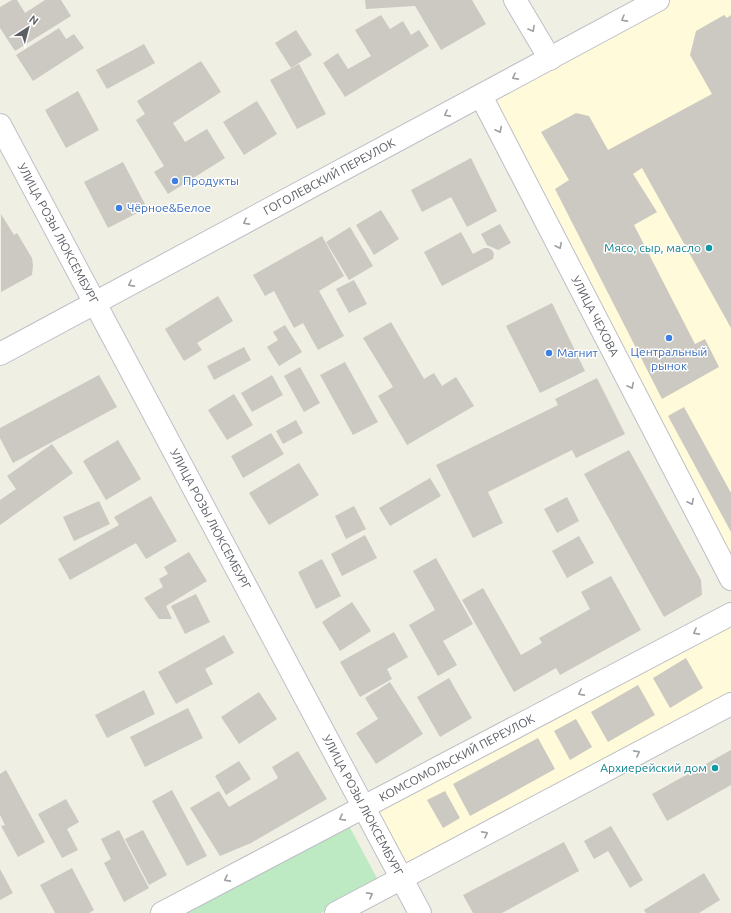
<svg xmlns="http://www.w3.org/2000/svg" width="731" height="913" font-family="Ubuntu,sans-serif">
<rect width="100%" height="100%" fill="#f0efe4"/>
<g fill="#fffada">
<path d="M658,0H731V579L481,96Z"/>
<path d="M731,614V704L401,878L363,807Z"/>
</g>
<path fill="#beeac3" d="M348,824L379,882L321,913H178Z"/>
<g fill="#cbc9c1">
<path d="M12,0H17L25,13L45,0H61L71,16L15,51L0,28V7Z"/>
<path d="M365,0H472L486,24L441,50L415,6L366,9Z"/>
<path d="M381,15L390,29L403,21L411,35L419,30L429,46L345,97L323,63L338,53L348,69L371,56L355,30Z"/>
<path d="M724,15L727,18L731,15V328L642,168L633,174L657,212L634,225L695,344L705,339L719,367L662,399L555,189L569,180L541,132L576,113L589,116L608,150L712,94L690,55L696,31Z"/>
<path d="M59,28L66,39L74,34L84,48L33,81L16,55Z"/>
<path d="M296,30L312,55L291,68L275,43Z"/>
<path d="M144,44L155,63L107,89L96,70Z"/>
<path d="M201,61L221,92L173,123L185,142L207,129L225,158L168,194L154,172L164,166L136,120L145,114L137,101Z"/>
<path d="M299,64L326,114L297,129L270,80Z"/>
<path d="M78,91L99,130L66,148L45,110Z"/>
<path d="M257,101L277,134L244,155L223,122Z"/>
<path d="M471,158L497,211L467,227L451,197L422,212L411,190Z"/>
<path d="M123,162L147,208L108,228L84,182Z"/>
<path d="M381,210L399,239L374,255L356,225Z"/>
<path d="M1,214L14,235L17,233L32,258L33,265L32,275L1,292Z"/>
<path d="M500,224L511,243L498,250L487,245L481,234Z"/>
<path d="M350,227L373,266L349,280L326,242Z"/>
<path d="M461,232L473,254L484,248H488L492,250L494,254L493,259L442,286L424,252Z"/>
<path d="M322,236L344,276L319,291L344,336L318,350L303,323L294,328L274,291L265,296L253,275Z"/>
<path d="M354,280L367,304L349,313L336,289Z"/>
<path d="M218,296L233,321L197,343L202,350L184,361L165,329Z"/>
<path d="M552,303L585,371L540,393L506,326Z"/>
<path d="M391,322L424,379L434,373L442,386L456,377L474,406L407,445L378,396L393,387L363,338Z"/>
<path d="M285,325L302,352L279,366L267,347L278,340L273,332Z"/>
<path d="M244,347L251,360L214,380L207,366Z"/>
<path d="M345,362L378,422L353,435L320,375Z"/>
<path d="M300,367L320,403L304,412L284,376Z"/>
<path d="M99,375L117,407L13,463L0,438V428Z"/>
<path d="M272,375L283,395L252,412L241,393Z"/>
<path d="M597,378L625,434L576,458L572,450L488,492L503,523L473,538L436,465L558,405L555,399Z"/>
<path d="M234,394L253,425L227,440L208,410Z"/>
<path d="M684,407L731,493V532L668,416Z"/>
<path d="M296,420L303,433L283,444L276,431Z"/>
<path d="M271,433L284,454L243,478L231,456Z"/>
<path d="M118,440L141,479L106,500L83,461Z"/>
<path d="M52,444L73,473L0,525V500L16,489L7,476Z"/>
<path d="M629,450L701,580L702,595L664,617L584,474Z"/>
<path d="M299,463L319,495L269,525L249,493Z"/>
<path d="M430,478L441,496L390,526L379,508Z"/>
<path d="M151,496L177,541L146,559L136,543L70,580L58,559L119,525L114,517Z"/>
<path d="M567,497L579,521L557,533L544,509Z"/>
<path d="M99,501L110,524L74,541L63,517Z"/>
<path d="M354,506L366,529L346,539L335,516Z"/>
<path d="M365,535L377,558L342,576L331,554Z"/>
<path d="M579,536L594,563L567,578L552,551Z"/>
<path d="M189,552L207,581L166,606L172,619H159L144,598L163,587L159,579L168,574L164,567Z"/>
<path d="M436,558L473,624L443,641L457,665L438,676L409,625L435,610L413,571Z"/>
<path d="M322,559L341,596L316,609L298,572Z"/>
<path d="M611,576L641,630L560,675L556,668L514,692L462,600L483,588L521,655L542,643L539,638L590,609L581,592Z"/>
<path d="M196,594L210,622L185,634L171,606Z"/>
<path d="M352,602L371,631L340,651L322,622Z"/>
<path d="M394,632L408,657L387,669L392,679L360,697L340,662Z"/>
<path d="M224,635L234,653L205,669L213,684L176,704L158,672Z"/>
<path d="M686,658L703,688L670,708L653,678Z"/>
<path d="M449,678L472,718L440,737L417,697Z"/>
<path d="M390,682L423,734L376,764L356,733L378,719L365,698Z"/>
<path d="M638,685L655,715L608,742L591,712Z"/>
<path d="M144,690L155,714L107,738L95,715Z"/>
<path d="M259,692L277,719L239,744L221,717Z"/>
<path d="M188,708L203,738L145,767L130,737Z"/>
<path d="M576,719L592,747L570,760L554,731Z"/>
<path d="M538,738L555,769L470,816L453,784Z"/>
<path d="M731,750V785L667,821L652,794Z"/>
<path d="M298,751L327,799L251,843L220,856L190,808L219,791L229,807L278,778L272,767Z"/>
<path d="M239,761L251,779L226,795L215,776Z"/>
<path d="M6,770L45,842L18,857L1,826L5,825L0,815V774Z"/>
<path d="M172,790L207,856L187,866L152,801Z"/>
<path d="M445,791L460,818L443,828L427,800Z"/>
<path d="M66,799L79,822L67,829L78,850L62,858L38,814Z"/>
<path d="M611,826L643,880L630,888L608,851L594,859L584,841Z"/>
<path d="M119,830L149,888L124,902L104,863L111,859L101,839Z"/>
<path d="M143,830L167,875L149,885L125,839Z"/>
<path d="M564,842L579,871L502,913H473L463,895Z"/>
<path d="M72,868L94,910L89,913H55L40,885Z"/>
<path d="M0,869L13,893L0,900Z"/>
<path d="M704,873L720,900L699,913H646L644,910Z"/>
</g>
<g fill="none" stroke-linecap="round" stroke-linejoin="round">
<defs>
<g id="street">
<path id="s1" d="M162,913L731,614"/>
<path d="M336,913L731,704"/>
</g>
<g id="secondary">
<path d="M515,0L550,59"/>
<path id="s2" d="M481,96L731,579"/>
<path id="s3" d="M0,125L420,913"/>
<path id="s4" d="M0,354L658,0"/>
</g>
</defs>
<use href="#street" stroke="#bcbec4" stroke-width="24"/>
<use href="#secondary" stroke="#bdbfc7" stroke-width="24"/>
<use href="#street" stroke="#fff" stroke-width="22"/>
<use href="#secondary" stroke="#fff" stroke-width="22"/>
</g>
<defs><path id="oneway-chevron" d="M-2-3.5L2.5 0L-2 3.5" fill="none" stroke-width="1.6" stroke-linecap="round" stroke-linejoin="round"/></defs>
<g stroke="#9da0a3">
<use href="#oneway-chevron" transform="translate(624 19) rotate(151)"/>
<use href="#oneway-chevron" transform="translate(532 29) rotate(60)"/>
<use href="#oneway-chevron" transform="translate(515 77) rotate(152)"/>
<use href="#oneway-chevron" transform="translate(447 114) rotate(152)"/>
<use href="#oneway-chevron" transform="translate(499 130) rotate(63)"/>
<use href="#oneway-chevron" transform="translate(246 222) rotate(152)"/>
<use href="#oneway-chevron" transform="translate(559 246) rotate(63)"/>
<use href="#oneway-chevron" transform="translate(131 284) rotate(152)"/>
<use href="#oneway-chevron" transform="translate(631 386) rotate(63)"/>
<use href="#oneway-chevron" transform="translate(691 502) rotate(63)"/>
<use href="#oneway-chevron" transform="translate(696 632) rotate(152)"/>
<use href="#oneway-chevron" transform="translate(581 693) rotate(152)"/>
<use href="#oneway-chevron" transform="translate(637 753) rotate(-28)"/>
<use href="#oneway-chevron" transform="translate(342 818) rotate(152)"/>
<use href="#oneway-chevron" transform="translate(485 834) rotate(-28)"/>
<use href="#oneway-chevron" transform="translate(227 879) rotate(152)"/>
<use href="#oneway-chevron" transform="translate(370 895) rotate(-28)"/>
</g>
<g fill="#3f7fe0" stroke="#fff" stroke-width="1.5">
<circle cx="175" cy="181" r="4"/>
<circle cx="119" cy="208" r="4"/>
<circle cx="669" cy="338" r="4"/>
<circle cx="549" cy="353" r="4"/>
</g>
<g fill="#0f9aa8" stroke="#fff" stroke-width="1.5">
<circle cx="709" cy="248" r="4"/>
<circle cx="715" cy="768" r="4"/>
</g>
<g text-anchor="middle" stroke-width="3" stroke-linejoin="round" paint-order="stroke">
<g font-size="12" fill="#5c6066" stroke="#fff">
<text dy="4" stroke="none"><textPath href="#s4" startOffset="374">ГОГОЛЕВСКИЙ ПЕРЕУЛОК</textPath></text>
<text dy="4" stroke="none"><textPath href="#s3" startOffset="123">УЛИЦА РОЗЫ ЛЮКСЕМБУРГ</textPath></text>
<text dy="4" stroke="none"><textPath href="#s2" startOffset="248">УЛИЦА ЧЕХОВА</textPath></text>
<text dy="4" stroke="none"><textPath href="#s3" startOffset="447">УЛИЦА РОЗЫ ЛЮКСЕМБУРГ</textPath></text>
<text dy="4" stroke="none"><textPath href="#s1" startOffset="333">КОМСОМОЛЬСКИЙ ПЕРЕУЛОК</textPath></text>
<text dy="4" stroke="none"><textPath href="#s3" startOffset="771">УЛИЦА РОЗЫ ЛЮКСЕМБУРГ</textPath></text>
</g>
<g font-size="12" fill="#366cbe" stroke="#fff" text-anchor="start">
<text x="183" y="185">Продукты</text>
<text x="127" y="212">Чёрное&amp;Белое</text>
<text x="669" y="356" text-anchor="middle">Центральный<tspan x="669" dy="14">рынок</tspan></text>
<text x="557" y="357">Магнит</text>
</g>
<g font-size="12" fill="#0d838f" stroke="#fff" text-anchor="end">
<text x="701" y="252">Мясо, сыр, масло</text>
<text x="707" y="772">Архиерейский дом</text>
</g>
</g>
<g transform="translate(28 28) rotate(36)" stroke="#ffffff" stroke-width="3" paint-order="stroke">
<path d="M0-3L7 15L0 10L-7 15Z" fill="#5c6066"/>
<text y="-6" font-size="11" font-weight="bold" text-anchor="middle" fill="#5c6066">N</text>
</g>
</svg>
